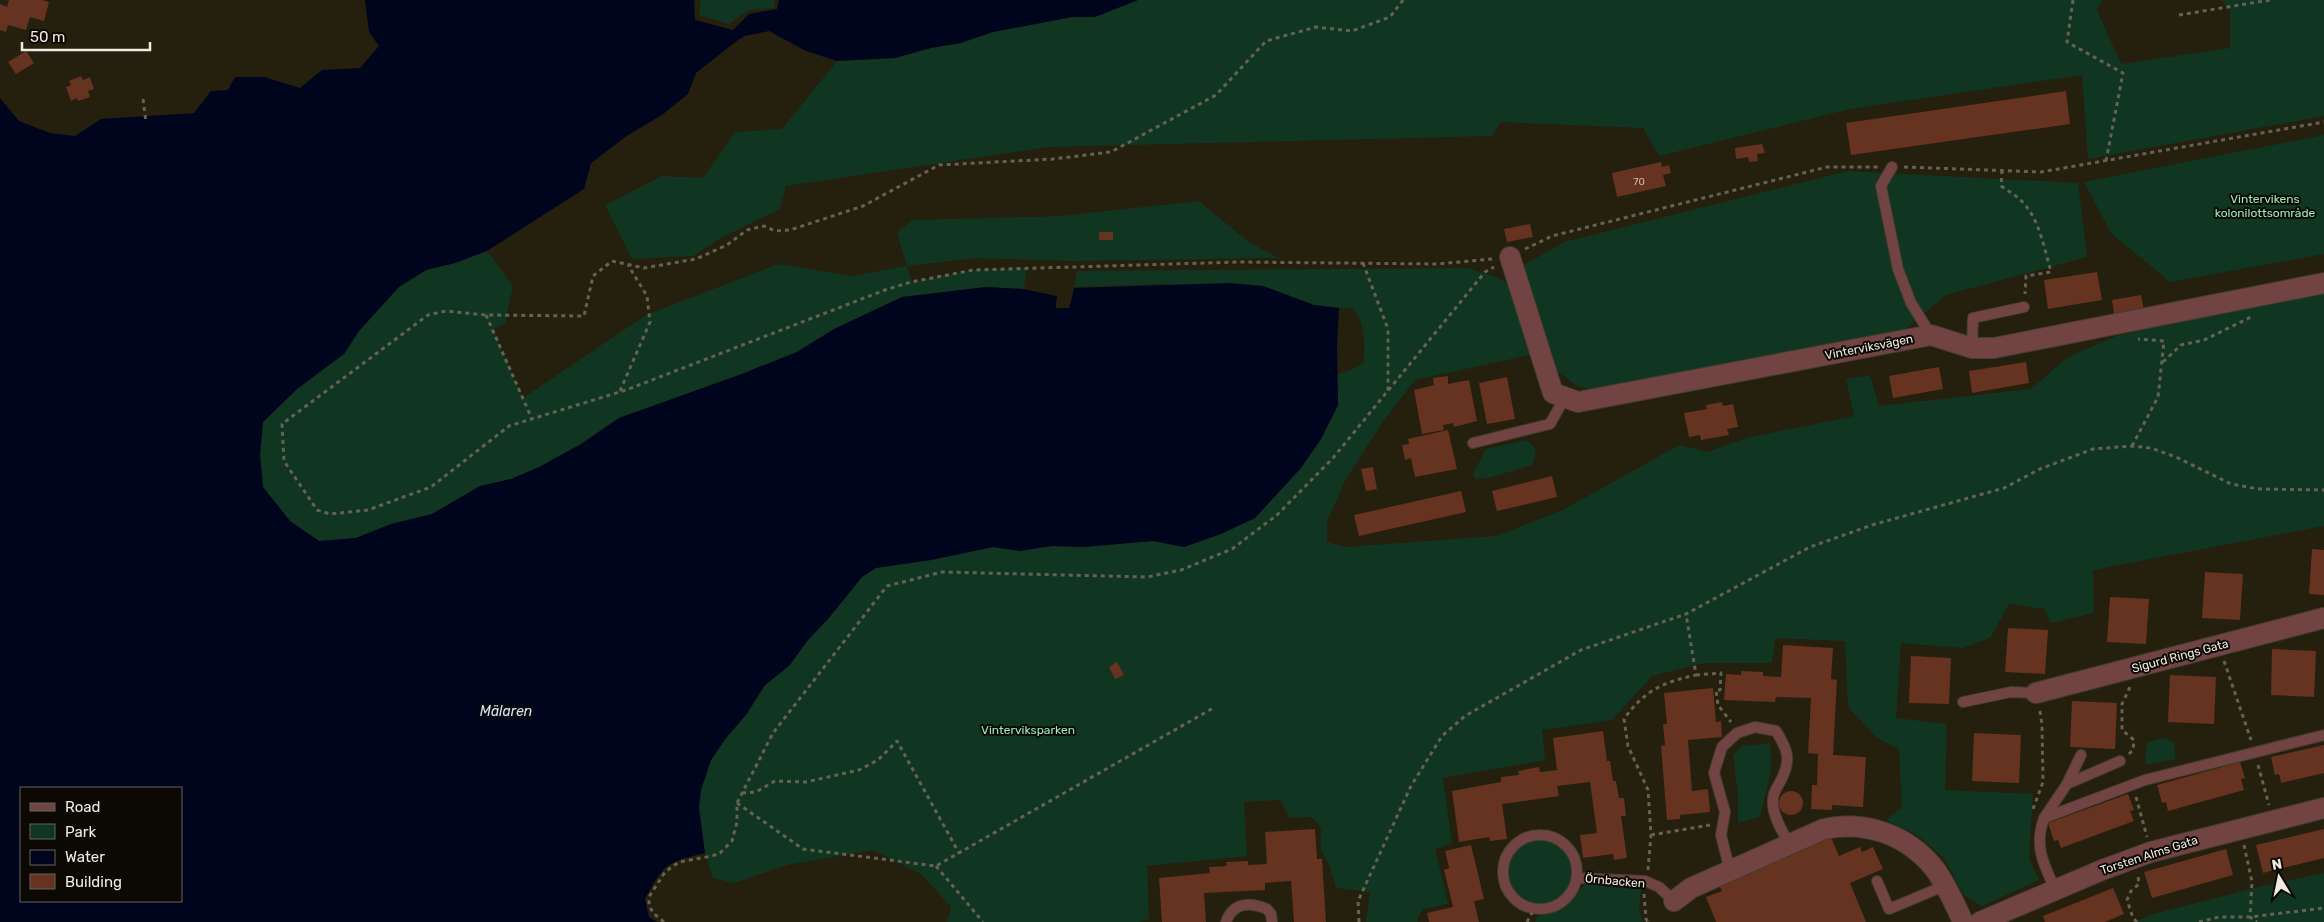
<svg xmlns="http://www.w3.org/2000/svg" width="2324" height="922" font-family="Rubik,sans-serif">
<rect width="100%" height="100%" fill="#251f0e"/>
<g fill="#103622">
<path d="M701,0H775L774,8L748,10L729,24L699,15Z"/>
<path d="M1138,0H2103L2097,10L2121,64L2230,48V10L2221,0H2324V116L2088,159L2082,75L1850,109L1659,156L1643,128L1501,122L1492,136L1048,147L786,186L780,209L721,238L693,256L632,259L605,205L662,176L703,178L735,132L782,129L837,61L895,58L931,48L961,43L993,32L1072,17H1095Z"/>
<path d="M2324,135V254L2170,282L2111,233L2084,182Z"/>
<path d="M1848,171L2078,183L2087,257L1946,295L1904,330L1600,392L1577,386L1555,370L1524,265L1564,242Z"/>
<path d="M1199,201L1246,240L1278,258L1072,261L975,258L907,266L912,282L973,270L1027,268L1024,289L986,287L902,297L834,329L797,352L739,375L619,418L581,444L539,467L511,479L480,486L432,514L391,524L356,538L319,541L290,521L263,487L260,455L263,423L297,389L344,354L359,331L398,287L426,270L455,263L487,251L513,286L505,324L493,329L523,398L646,315L778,264L852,276L907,266L897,233L912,220L1061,216Z"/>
<path d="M1467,268L1494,276L1511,285L1534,354L1415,380L1382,423L1346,479L1327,521V542L1346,547L1496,536L1563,510L1679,445L1708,452L1746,438L1854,416L1846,379L1870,375L1879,406L2031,389L2068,357L2116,336L2232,309L2324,293V526L2093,570L2094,613L2051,623L2044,609L2009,604L1990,638L1963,648L1901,643L1896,718L1947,724L1945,790L2033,794L2029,858L2039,880L1982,906L1964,895L1944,858L1917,835L1886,820L1902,807L1899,749L1877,738L1848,707L1845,641L1775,638L1772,663H1704L1652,676L1612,720L1542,730L1545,760L1443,778L1452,843L1435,849L1448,904L1423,909L1417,919L1418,922H1366L1370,892L1336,888L1329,864L1321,850V828L1312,817L1290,818L1280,800L1244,802L1247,856L1147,866L1149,919L1138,922H947L951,907L921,874L873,850L787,865L734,883L713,878L705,853L699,808L701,790L711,760L726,738L746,715L765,685L789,666L808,640L828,619L862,577L876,568L931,560L993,547L1019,551L1052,546L1084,547L1153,541L1184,547L1221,534L1255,518L1300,468L1321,439L1338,406V374L1351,370L1364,362C1365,343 1365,325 1354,309L1314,305L1263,286L1157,284L1074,287L1077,271Z"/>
<path d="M1527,440L1535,448V457L1532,465L1492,477L1475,479L1473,474L1486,449Z"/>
<path d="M2163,738L2174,742L2175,759L2145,765L2147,742Z"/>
<path d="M1769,743C1776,767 1765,793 1760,817L1738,823V795L1733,755L1742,746Z"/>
<circle cx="1539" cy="872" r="32"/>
<path d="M2324,873V922H2135L2150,915L2262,886Z"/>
<path d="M1590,882L1641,888L1639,910L1643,922H1535L1536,917L1564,906L1576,892Z"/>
</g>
<path fill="#00051e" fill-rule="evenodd" d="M365,0H694L695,20L733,30L749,14L777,9L779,0H1138L1095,17H1072L993,32L961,43L931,48L895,58L837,61L806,51L769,31L745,36L738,40L696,73L688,94L662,115L628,135L591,163L584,189L487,251L455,263L426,270L399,287L359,331L344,354L297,389L263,422L260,455L263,487L290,521L319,541L356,538L391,524L432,514L480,486L511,479L539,467L581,444L619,418L739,375L797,352L834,329L902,297L986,287L1024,289L1057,296L1056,308H1069L1074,288L1229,283L1263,286L1314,305L1339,308L1337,344L1338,405L1321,439L1301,468L1255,518L1221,534L1184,547L1153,541L1084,547L1052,546L1019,551L993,547L931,560L876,568L862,577L828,619L808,640L789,666L765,685L746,715L726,738L711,760L701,790L699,808L705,853C665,863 665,863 645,899L649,917L657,922H0V98L19,121L50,133L75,136L101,119L194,113L211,91L228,90L235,77H264L300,88L322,70L360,68L379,46L369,32ZM21,788H181V901H21Z"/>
<path fill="#251f0e" d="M1024,286L1058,294L1059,306H1067L1072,287L1074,288L1069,308H1056L1057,296L1024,289Z"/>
<g fill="#65331f">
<path d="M9,0H42L49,2L44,21L30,17L26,30L8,25L6,32L0,30V4L7,7Z"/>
<path d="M26,51L34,63L16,74L8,62Z"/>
<path d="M81,76L83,80L90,77L94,89L88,91L90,97L78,101L77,98L71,101L66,87L71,85L69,81Z"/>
<path d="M2066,91L2070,124L1851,155L1846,123Z"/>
<path d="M1762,144L1765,153L1757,154L1758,161L1749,162L1748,157L1736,159L1735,148Z"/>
<path d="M1661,162L1662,167L1669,165L1671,173L1663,175L1666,186L1617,197L1612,173Z"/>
<path d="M1530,224L1533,237L1507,242L1504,229Z"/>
<rect x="1099" y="232" width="14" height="8"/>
<path d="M2097,272L2102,300L2048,309L2044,280Z"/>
<path d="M2141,295L2145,315L2115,320L2112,300Z"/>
<path d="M2026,362L2029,383L1972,393L1969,371Z"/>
<path d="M1939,367L1943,389L1893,398L1889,376Z"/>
<path d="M1448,376V384L1469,380L1477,421L1454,427L1453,423L1443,425L1444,430L1422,434L1414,390L1434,385L1433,378Z"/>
<path d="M1507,377L1515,419L1487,424L1479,383Z"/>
<path d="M1722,402L1723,406L1733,404L1738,427L1727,429L1729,435L1701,440L1700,435L1689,437L1684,413L1707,409L1706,405Z"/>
<path d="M1448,430L1457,469L1415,477L1411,458L1405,460L1402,445L1409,444L1408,439Z"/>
<path d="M1373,467L1377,489L1366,491L1361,469Z"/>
<path d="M1552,476L1557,497L1497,511L1492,491Z"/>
<path d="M1461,491L1466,512L1359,536L1354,515Z"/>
<path d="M2312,549L2324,550V595L2309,594Z"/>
<path d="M2205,572L2243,574L2240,620L2202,618Z"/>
<path d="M2110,597L2149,599L2146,644L2107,642Z"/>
<path d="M2008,628L2048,630L2045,674L2005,672Z"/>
<path d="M1783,645L1833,648L1831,679L1837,680L1833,755L1866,757L1863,807L1832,805V810L1811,809L1812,785H1817L1818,754L1808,753L1811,698L1776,697L1775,702L1724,700L1726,674L1741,675V671L1763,672V676L1781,677Z"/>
<path d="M2272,649L2316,651L2314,697L2271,695Z"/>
<path d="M1911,656L1951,658L1949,704L1909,703Z"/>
<path d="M1117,662L1124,675L1115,679L1109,667Z"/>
<path d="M2170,675L2216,677L2214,724L2168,722Z"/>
<path d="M1713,688L1716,722L1721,721L1722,737L1688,740L1692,791L1708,789L1710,812L1680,815V819L1667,820L1661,746L1665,745L1663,724H1667L1664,693Z"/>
<path d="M2072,701L2117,703L2115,749L2070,747Z"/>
<path d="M1603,731L1607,761H1610L1613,781H1616L1619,798H1624L1626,816H1621L1627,858L1614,860L1613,854L1583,858L1580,835L1597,833L1590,782L1557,786L1559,796L1502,804L1507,839L1490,841L1489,837L1459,842L1452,791L1501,782V777L1519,775L1518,771L1539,767L1540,772L1557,770L1553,738Z"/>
<path d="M1974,733L2021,735L2019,783L1972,781Z"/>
<path d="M2324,745V773L2281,783L2279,774L2275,775L2271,757Z"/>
<path d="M2240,762L2245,778L2241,779L2244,790L2168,811L2166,802L2162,803L2157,785Z"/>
<circle cx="1791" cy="803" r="12"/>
<path d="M2128,794L2134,810L2130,811L2134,821L2061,848L2058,840L2054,841L2048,823Z"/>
<path d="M1315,829L1317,859H1322L1326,922H1294L1291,881L1265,883V890L1204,893L1206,922H1162L1159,878L1210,873L1209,867L1227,866L1226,862L1248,861V865L1267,864L1265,832Z"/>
<path d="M2324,829V858L2263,873L2256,845Z"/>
<path d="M1831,837L1839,856L1860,847L1862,852L1873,847L1883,869L1850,883L1866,922H1716L1706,897L1722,891L1719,885Z"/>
<path d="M1471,845L1484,899L1474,901L1479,922H1429L1427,913L1453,907L1444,870L1449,868L1445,851Z"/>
<path d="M2226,849L2233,875L2152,898L2144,872Z"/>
<path d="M2113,888L2124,914L2105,922H2045L2043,916Z"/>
</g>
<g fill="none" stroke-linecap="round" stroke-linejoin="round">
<defs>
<g id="service">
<path d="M1892,167L1881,186L1898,269L1911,303L1931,335"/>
<path d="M1972,348L1973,318L2024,307"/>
<path d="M1473,443L1550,424L1565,397"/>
<path d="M1963,702L2011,692L2036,693"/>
<path d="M2067,784L2120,761"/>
<path d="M2044,818L2067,784L2081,755"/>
<circle cx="1540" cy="872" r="37"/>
<path d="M1730,871L1721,835L1725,812L1714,773L1722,747L1737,733L1755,727L1776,731C1788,750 1792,760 1780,782C1776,789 1772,795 1773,804C1773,817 1783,832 1789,844"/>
<path d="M1577,878L1645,881L1659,887L1674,901"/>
<path d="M1877,881L1889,909L1944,886"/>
<path d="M2055,889C2043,863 2034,846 2044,818L2145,780L2324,735"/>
<path d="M1226,922C1233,902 1250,902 1267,909L1271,914L1272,922"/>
</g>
<g id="minor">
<path d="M1510,257L1553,393L1578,402L1931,335L1972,348H1994L2324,283"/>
<path d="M2036,693L2324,618"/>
<path d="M1674,901L1691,888L1824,829C1866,820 1907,835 1934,868C1946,884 1955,904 1963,922"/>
<path d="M1980,922L2102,870L2151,852L2324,808"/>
</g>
</defs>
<use href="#service" stroke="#413c2b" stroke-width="12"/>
<use href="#minor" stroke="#413c2b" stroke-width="22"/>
<g stroke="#666152" stroke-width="3" stroke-dasharray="4 4" stroke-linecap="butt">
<path d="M1403,0L1390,17L1352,31L1316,27L1266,41L1216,95L1111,152L1053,159L939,165L863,206L790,230L775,231L764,226L747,230L727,245L696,259L644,268L612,261L593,276L584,316L486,315L446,311L428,315L282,424L284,461L317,510L330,514L368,510L431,487L509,426L626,390L885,290L911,282L973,270L1238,262L1437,264L1492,259"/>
<path d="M2073,0L2067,42L2123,73L2106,161"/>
<path d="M2179,15L2270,0"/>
<path d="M143,99L146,122"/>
<path d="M1904,167L2041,172L2324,122"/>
<path d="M2002,170L2001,186C2010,192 2019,197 2026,206C2040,223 2045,251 2051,272L2026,276L2025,294"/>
<path d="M1525,249L1552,236L1827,167H1878"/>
<path d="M1363,263L1388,329V392"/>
<path d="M486,315L532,419"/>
<path d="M2163,362L2181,345L2204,340L2251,317"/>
<path d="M620,391L650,322L647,296L628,265"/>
<path d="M2132,446L2158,397L2164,341L2138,339"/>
<path d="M2224,661L2251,740"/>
<path d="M1696,675L1721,673L1720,690H1716L1718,705L1731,722"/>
<path d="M2129,754L2133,750L2134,740L2122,730V704L2130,687"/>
<path d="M2258,765L2269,805"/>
<path d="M742,793L756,792L775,781L806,782L859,770L878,760L897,741L959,853"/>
<path d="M2136,797L2147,837"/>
<path d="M737,803L803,849L936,866L1215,707"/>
<path d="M2033,809L2043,782L2042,725L2040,711"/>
<path d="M1651,835L1710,825"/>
<path d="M2244,845L2252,882L2250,917L2257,922"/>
<path d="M936,866L983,922"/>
<path d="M1648,870L1651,835L1648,790L1628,746L1624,719C1644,691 1663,682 1696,675L1686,614"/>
<path d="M1644,894L1646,919L1648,922"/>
<path d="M664,922L653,913L649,905V897L665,872L679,862L712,856L720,853L732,841L737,822V803L773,733L887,586L942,572L1147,577L1181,570L1232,549L1277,515L1333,458L1485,272L1494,267"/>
<path d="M1359,922L1358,901L1411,786L1442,736L1465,716L1581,650L1686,614L1810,547L1872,525L2004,488L2040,469L2093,449L2132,446L2151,448L2176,457L2231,484L2259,489L2324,490"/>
<path d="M1527,922L1534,909"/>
<path d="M2137,922L2133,918L2127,900L2131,891L2139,884L2138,876"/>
<path d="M2199,922L2219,917H2250L2324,908"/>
</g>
<use href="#service" stroke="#714443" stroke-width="10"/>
<use href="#minor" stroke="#714443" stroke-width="20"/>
</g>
<g text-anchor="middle" stroke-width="4" stroke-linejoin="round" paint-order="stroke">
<g font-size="10" fill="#ccbdb0">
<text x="1639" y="185">70</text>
</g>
<g font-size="12" fill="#99ecb9" stroke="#0c0904">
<text x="2265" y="203">Vintervikens<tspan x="2265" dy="14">kolonilottsområde</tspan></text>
<text x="1028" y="734">Vinterviksparken</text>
</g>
<g font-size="12" fill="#efebe0" stroke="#0c0904">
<text transform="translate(1869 347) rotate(-11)" y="4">Vinterviksvägen</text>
<text transform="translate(2180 656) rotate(-15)" y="4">Sigurd Rings Gata</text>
<text transform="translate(2149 855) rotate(-18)" y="4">Torsten Alms Gata</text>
<text transform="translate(1615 881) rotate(5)" y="4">Örnbacken</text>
</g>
<g font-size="14" font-style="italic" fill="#cde4fe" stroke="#0c0904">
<text x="506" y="716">Mälaren</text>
</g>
</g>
<rect x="20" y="787" width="162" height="115" fill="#0c0904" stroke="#67635c"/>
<rect x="30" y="803" width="25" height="8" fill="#714443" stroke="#67635c"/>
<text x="65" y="812" font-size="15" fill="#efebe0">Road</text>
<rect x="30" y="824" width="25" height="15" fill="#103622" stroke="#67635c"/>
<text x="65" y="837" font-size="15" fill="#efebe0">Park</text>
<rect x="30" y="850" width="25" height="15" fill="#00051e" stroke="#67635c"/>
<text x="65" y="862" font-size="15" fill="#efebe0">Water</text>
<rect x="30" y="874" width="25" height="15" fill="#65331f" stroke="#67635c"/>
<text x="65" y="887" font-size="15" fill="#efebe0">Building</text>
<g transform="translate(2279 877) rotate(350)" stroke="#0c0904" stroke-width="4" paint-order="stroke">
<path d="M0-4L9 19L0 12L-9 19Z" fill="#efebe0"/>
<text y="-8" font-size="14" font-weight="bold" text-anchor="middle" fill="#efebe0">N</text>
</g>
<path d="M22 42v8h128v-8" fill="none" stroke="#efebe0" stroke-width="2.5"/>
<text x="30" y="42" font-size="15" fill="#efebe0" stroke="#0c0904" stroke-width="4" paint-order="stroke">50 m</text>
</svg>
